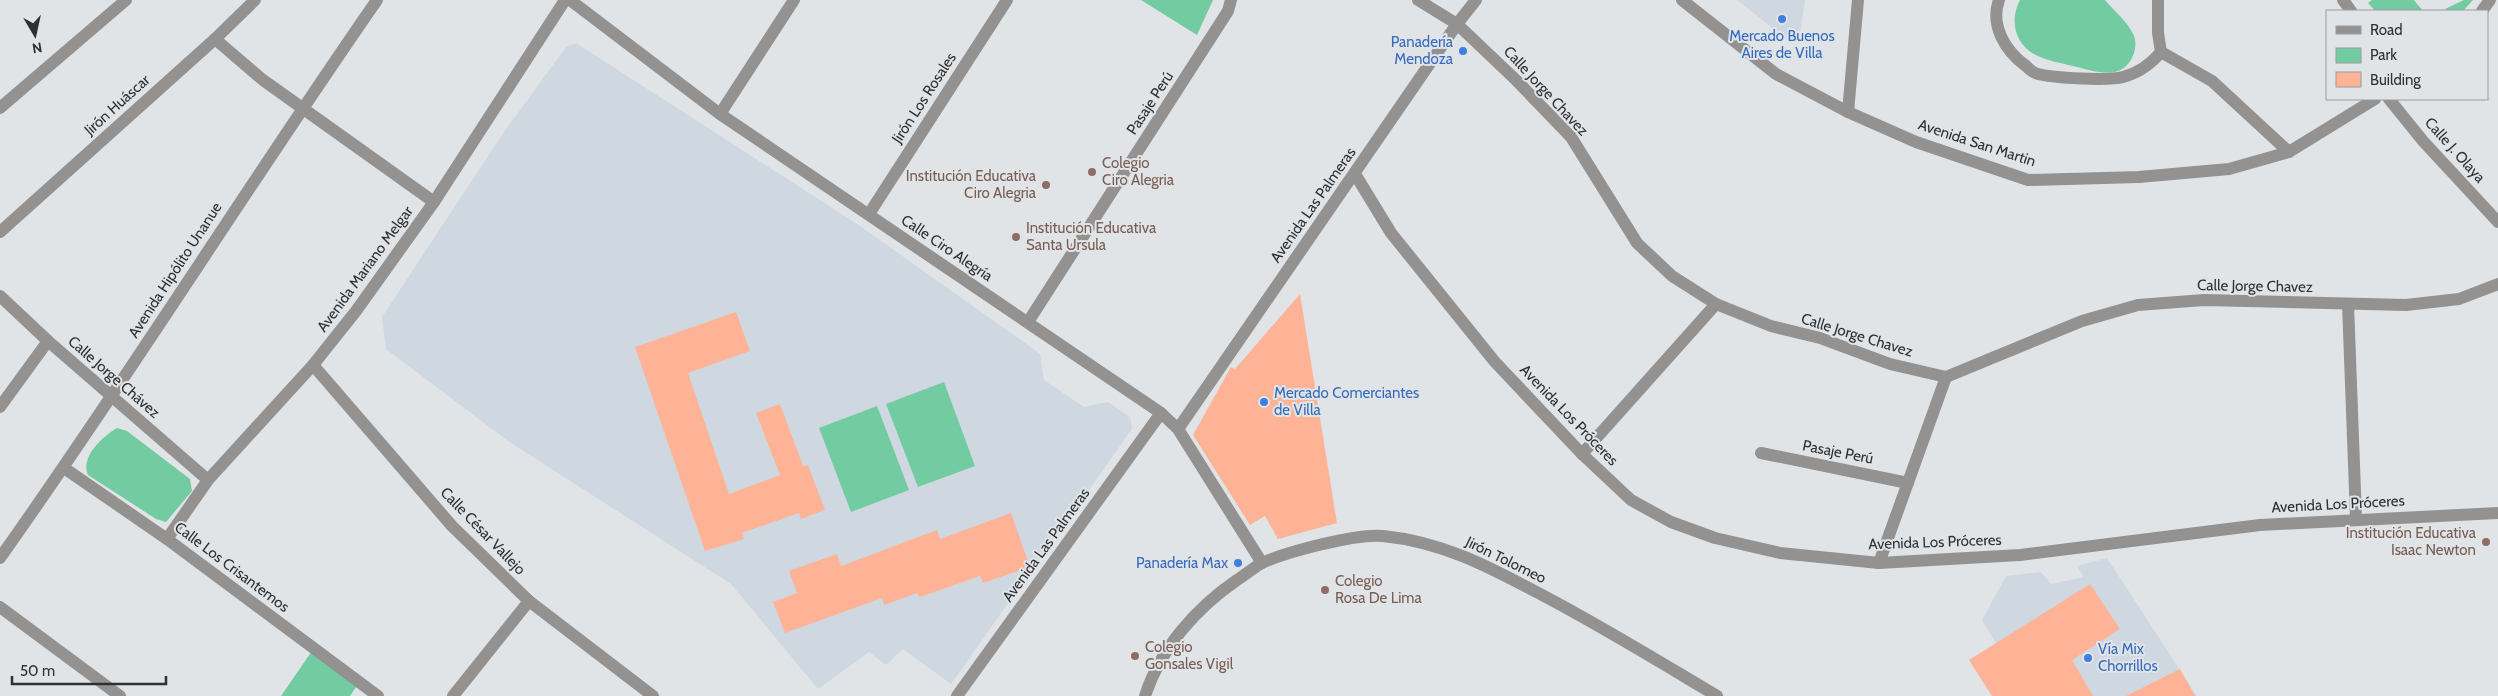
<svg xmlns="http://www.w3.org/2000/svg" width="2498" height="696" font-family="Cabin,sans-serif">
<rect width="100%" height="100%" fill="#e1e4e7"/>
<g fill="#cfd7e0">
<path d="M1737,0H1805L1799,41L1785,38Z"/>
<path d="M576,43L857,224L1021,340L1040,354L1044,380L1084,407L1108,402L1130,417L1132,429L951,684L903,649L886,665L869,652L818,689L731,584L508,441L386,349L382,317L504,132L566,47Z"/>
<path d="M2107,558L2197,696H2027L1982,620L2006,576L2041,572L2051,584L2084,577L2077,566Z"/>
</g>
<g fill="#73cca1">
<path d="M1141,0H1213L1197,35Z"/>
<path d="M2020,0H2105C2114,11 2129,23 2134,36C2139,50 2130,69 2115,72C2101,75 2086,69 2073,66C2061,63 2047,61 2036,55C2015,45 2009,20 2020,0Z"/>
<path d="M2372,0H2414L2423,11H2375L2368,3Z"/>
<path d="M2464,0H2473L2463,11H2446L2445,9Z"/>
<path d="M944,382L975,466L918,487L886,404Z"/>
<path d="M877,406L909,490L851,512L819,428Z"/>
<path d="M117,428L127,431L190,479L192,491L166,522L156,519L88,475C80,457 102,437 117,428Z"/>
<path d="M314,648L359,683L350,696H281Z"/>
</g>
<g fill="#feb397">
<path d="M1300,294L1337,523L1278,539L1265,516L1250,525L1193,435L1231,367L1235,369Z"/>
<path d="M736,312L750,351L688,373L729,494L780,475L756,413L780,404L803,466L808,465L825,510L801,519L799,513L742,533L744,539L705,551L635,347Z"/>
<path d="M1011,513L1030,567L983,583L980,576L920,597L917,593L884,605L882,598L785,633L773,602L797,593L789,571L837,554L841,566L937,530L940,539Z"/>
<path d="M2090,584L2120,629L2072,660L2093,696H1992L1969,660Z"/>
<path d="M2180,669L2195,696H2126Z"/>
</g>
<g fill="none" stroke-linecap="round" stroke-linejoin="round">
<g stroke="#939291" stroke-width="12">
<path d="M570,0L720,114L1161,413L1178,429L1262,563"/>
<path d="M1418,0L1457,24L1516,80L1571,137L1637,243L1672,276L1716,304L1771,326L1820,338L1890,364L1946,377L2082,321L2138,305L2204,300L2406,305L2459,299L2498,284"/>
<path d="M1682,0L1776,74L1848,112L1916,142L2028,180L2139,177L2229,169L2289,152L2375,99"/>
<path d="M1999,0C1990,25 2005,51 2026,66C2029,69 2034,73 2038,74C2054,78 2108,81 2123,77C2138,73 2151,64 2161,52L2158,33V0"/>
<path d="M2343,0L2351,11"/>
<path d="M2482,11L2490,0"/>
<path d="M215,39L263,80L434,202"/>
<path d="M2161,52L2212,81L2289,152"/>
<path d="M2389,99L2423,141L2498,222"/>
<path d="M0,108L126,0"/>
<path d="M1848,112L1858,0"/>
<path d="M720,114L794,0"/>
<path d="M1355,174L1391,233L1495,362L1582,454L1631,500L1671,522L1715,538L1780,553L1879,563L2020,555L2260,525L2498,513"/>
<path d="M869,214L1007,0"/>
<path d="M0,232L215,39L255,0"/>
<path d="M0,296L48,341L208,480"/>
<path d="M2348,304L2356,518"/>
<path d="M1028,322L1228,11L1231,0"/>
<path d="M313,365L452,526L529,601L653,696"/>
<path d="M0,407L48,341"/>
<path d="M1178,429L1457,24L1476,0"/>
<path d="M1761,453L1908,483"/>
<path d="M1582,454L1716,304"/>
<path d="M64,468L167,539L378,696"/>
<path d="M167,539L208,480L313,365L356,311L434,202L565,0"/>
<path d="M0,558C130,375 249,184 377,0"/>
<path d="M1879,563L1946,377"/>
<path d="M0,607L120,696"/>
<path d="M453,696L529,601"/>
<path d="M957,696L1161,413"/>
<path d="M1145,696C1160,649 1196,608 1237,580C1245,575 1253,568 1262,563C1286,552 1357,533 1383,536C1444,542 1491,568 1544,596C1603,627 1660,662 1717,696"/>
</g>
</g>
<g fill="#3f7fe0" stroke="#e1e4e7" stroke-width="2">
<circle cx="1782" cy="19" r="5"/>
<circle cx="1463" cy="51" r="5"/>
<circle cx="1264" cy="402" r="5"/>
<circle cx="1238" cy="563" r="5"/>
<circle cx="2088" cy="658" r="5"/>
</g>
<g fill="#8d6e63" stroke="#e1e4e7" stroke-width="2">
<circle cx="1092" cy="172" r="5"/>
<circle cx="1046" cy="185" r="5"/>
<circle cx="1016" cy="237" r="5"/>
<circle cx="2486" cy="542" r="5"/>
<circle cx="1325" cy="590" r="5"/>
<circle cx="1135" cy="656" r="5"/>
</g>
<g text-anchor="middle" stroke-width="4" stroke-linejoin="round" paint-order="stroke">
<g font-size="15" fill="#366cbe" stroke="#e1e4e7" text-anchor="end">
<text x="1782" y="41" text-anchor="middle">Mercado Buenos<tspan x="1782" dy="17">Aires de Villa</tspan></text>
<text x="1453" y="47">Panadería<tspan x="1453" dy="17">Mendoza</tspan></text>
<text x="1274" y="398" text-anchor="start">Mercado Comerciantes<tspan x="1274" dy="17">de Villa</tspan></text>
<text x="1228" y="568">Panadería Max</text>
<text x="2098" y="654" text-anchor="start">Vía Mix<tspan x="2098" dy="17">Chorrillos</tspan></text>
</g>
<g font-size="15" fill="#2f3032" stroke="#e1e4e7">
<text transform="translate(1546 91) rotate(47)" y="5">Calle Jorge Chavez</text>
<text transform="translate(924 98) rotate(-57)" y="5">Jirón Los Rosales</text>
<text transform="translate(1150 103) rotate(-57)" y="5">Pasaje Perú</text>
<text transform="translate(117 105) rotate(-42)" y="5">Jirón Huáscar</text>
<text transform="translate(1977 143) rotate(18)" y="5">Avenida San Martin</text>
<text transform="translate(2455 150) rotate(48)" y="5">Calle J. Olaya</text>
<text transform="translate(1313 205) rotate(-55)" y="5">Avenida Las Palmeras</text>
<text transform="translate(947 248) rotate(34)" y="5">Calle Ciro Alegría</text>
<text transform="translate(365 269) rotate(-54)" y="5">Avenida Mariano Melgar</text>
<text transform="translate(175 270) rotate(-57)" y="5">Avenida Hipólito Unanue</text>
<text transform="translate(2255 286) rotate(1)" y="5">Calle Jorge Chavez</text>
<text transform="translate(1857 335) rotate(17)" y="5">Calle Jorge Chavez</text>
<text transform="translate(114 377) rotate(41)" y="5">Calle Jorge Chávez</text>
<text transform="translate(1569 415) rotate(46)" y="5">Avenida Los Próceres</text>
<text transform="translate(1838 452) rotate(11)" y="5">Pasaje Perú</text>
<text transform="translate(2338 504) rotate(-3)" y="5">Avenida Los Próceres</text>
<text transform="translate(483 531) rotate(46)" y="5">Calle César Vallejo</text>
<text transform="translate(1935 542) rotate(-2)" y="5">Avenida Los Próceres</text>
<text transform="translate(1046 545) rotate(-54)" y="5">Avenida Las Palmeras</text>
<text transform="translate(1506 560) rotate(26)" y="5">Jirón Tolomeo</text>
<text transform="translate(232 567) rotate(37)" y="5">Calle Los Crisantemos</text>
</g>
<g font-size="15" fill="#785e54" stroke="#e1e4e7" text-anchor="start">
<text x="1102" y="168">Colegio<tspan x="1102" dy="17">Ciro Alegria</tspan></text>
<text x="1036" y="181" text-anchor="end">Institución Educativa<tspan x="1036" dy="17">Ciro Alegria</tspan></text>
<text x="1026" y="233">Institución Educativa<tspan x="1026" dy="17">Santa Ursula</tspan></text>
<text x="2476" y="538" text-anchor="end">Institución Educativa<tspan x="2476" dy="17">Isaac Newton</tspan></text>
<text x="1335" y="586">Colegio<tspan x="1335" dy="17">Rosa De Lima</tspan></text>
<text x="1145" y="652">Colegio<tspan x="1145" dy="17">Gonsales Vigil</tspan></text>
</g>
</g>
<rect x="2326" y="10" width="162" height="90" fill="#e1e4e7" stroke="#9a9c9f"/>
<rect x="2336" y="26" width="25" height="8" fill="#939291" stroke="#9a9c9f"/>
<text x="2370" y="35" font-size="15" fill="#2f3032">Road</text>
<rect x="2336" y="48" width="25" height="15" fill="#73cca1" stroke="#9a9c9f"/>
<text x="2370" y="60" font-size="15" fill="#2f3032">Park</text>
<rect x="2336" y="72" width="25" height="15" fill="#feb397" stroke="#9a9c9f"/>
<text x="2370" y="85" font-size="15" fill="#2f3032">Building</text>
<g transform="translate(35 35) rotate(171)" stroke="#e1e4e7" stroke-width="4" paint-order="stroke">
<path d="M0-4L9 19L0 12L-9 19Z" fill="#2f3032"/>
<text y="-8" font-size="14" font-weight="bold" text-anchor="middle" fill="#2f3032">N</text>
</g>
<path d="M12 676v8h154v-8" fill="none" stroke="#2f3032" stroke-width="2.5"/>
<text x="20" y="676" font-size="15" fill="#2f3032" stroke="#e1e4e7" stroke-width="4" paint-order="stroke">50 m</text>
</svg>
